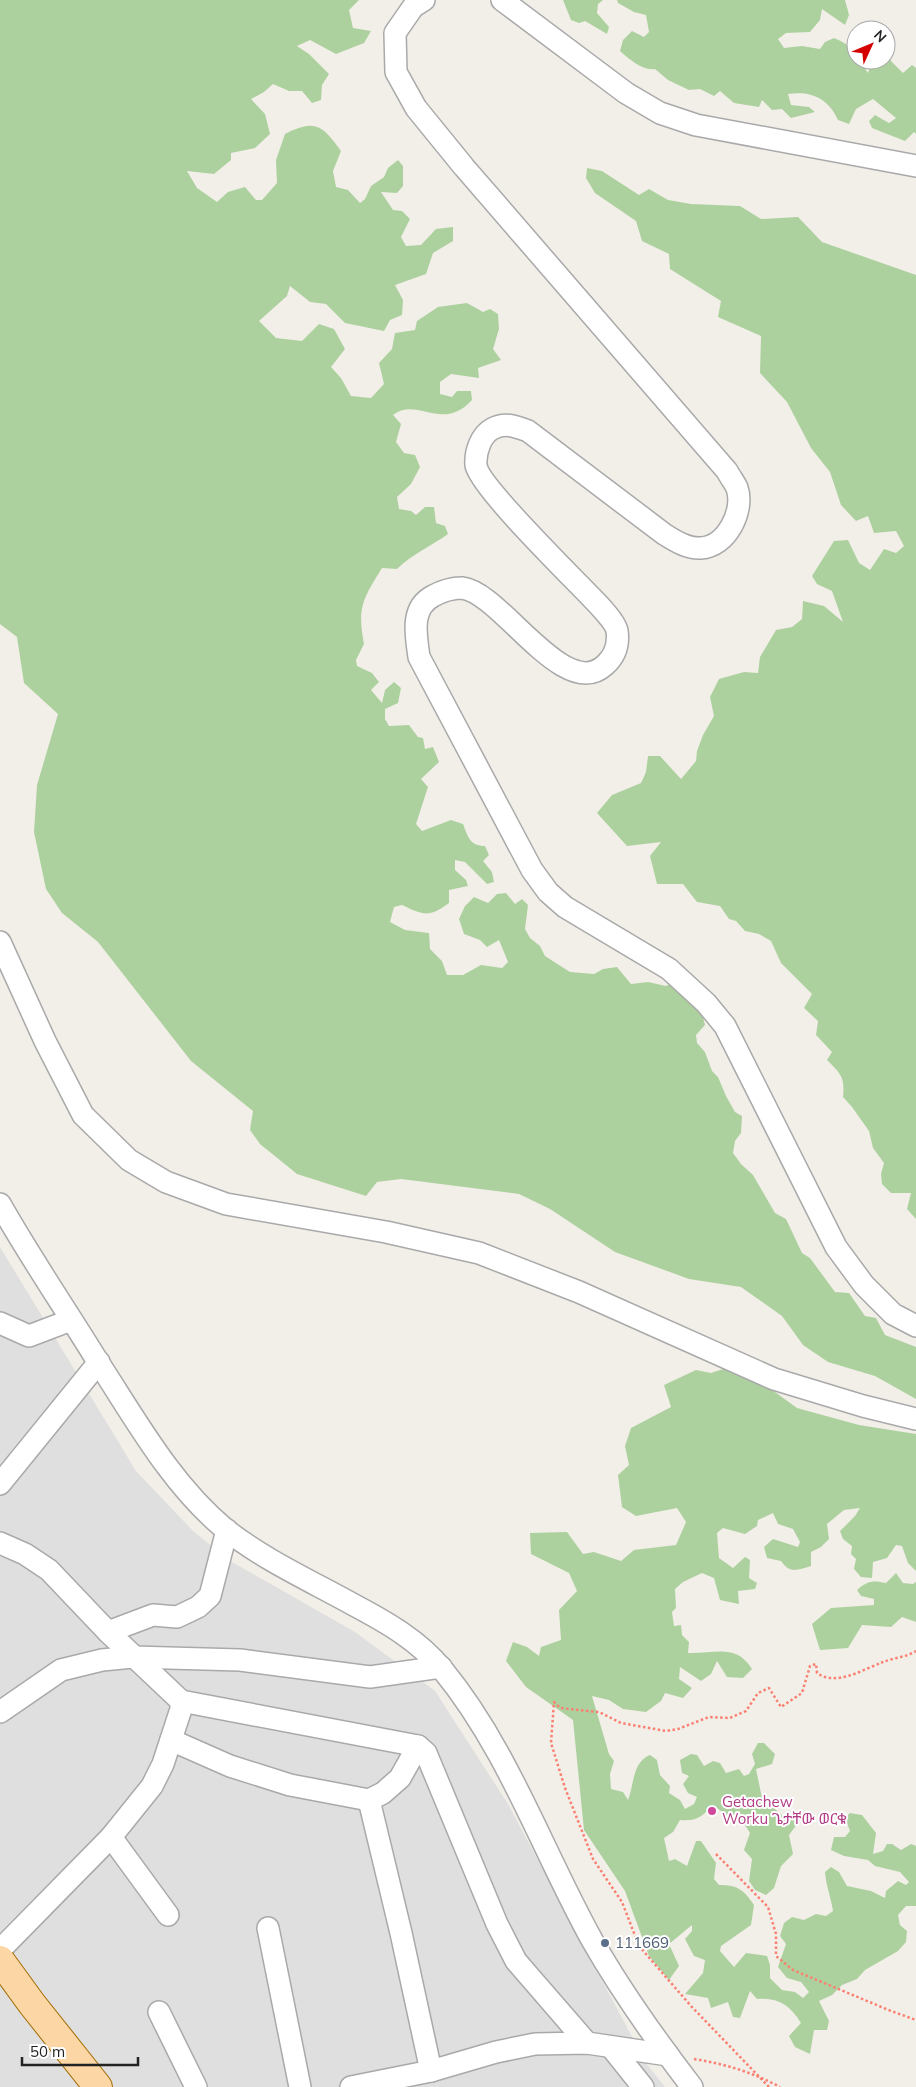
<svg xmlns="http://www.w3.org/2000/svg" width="916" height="2087" font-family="Mulish,'Noto Sans Ethiopic',sans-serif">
<rect width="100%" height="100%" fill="#f2efe9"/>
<path fill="#e0dfdf" d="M0,1247L136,1471L194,1532L232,1562L355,1632L435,1691L508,1804L646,2063L665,2087H0Z"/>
<g fill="#add19e">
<path d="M0,0H359L349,10L353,28L371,31L364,43L336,54L310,40L297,46L309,54L329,74L322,85L321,100L312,103L302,91H289L273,84L264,92L251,99L265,114L270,134L255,148L231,153V160L214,174L187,171L197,188L217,202L228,192L245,187L256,200H262L277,183L276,160L285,134C316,118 323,126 341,151L333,171L336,187L348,190L360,203L365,199L371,186L384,177L388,168L398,160L403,166V186L397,193L381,192L393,210L402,211L410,219L401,237L406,246L421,245L436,229L453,227V241L433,253L426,274L395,285L403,300L402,315L390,320L384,331L345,323L326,304L310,302L290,286L287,296L259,321L276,338L302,341L319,324L334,329L345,349L331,367L341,378L351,396L371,398L384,384L379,363L392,349L395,333L415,330L417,321L438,307L467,303L483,312L490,309L498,314L499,329L493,349L501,360L478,368L479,378L451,374L440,382V394L452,397L457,391H471L472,400C442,433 417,396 393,415L401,424L396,442L404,453L415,455L420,467L411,484L397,497L399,509L411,511L416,515L425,507H434L436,523L445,526L448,534C431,546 411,555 397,569L382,568C363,599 357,607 364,644L356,660L357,666L372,673L379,682L371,690L382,703L385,690L394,682L401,688L398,703L385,709V719L389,726L409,725L418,737L423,738L425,749L433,747L439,762L421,779L428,787L416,824L422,831L451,820L463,824C468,837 470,846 485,846L489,855L483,861L492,872L494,882L487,884L465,862L455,860V870L466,880L468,886L449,890V903C429,918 423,915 402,905L394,907L390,922L405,930L429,933L430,949L442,961L447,975H463L481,965L502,968L508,962L499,940L487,947L480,940L464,934L459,919L465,906L474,897L488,903L497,894L506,893L515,904L522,899L528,905L525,929L530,938L540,946L545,956L570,972L594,974L603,969L617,967L631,984L648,982L666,986L672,983L702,1013L705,1025L696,1035L697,1043L705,1052L712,1071L718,1077L726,1096L735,1112L742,1116L741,1133L735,1141L733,1153L741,1164L753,1175L775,1213L786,1219L802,1253L810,1258L835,1292L849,1293L865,1316L876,1318L885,1335L916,1347V1399L875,1376L828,1362L803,1345L782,1316L741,1287L689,1279L615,1252L550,1209L519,1194L401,1179L377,1182L366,1196L297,1174L260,1144L250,1130L253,1111L191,1061L98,942L62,913L46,889L34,832L37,785L58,714L24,683L17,637L0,624Z"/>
<path d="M563,0H603L598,4L597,13L609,27L607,34L585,21L579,23L571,20Z"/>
<path d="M617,0H845L849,15L845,25L822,9L820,20L810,32L786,33L778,39L784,48L802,46L820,49L825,42L834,38C845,43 855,47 856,60H859L868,73L872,60H886L888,52L891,61L903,73L912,65L916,68V134L914,132L905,141L872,128L869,121L875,115L889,123L896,118L873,99L856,109L849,124L838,120C828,98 811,91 788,94L791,105L809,107L815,112L791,118L782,109L772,110L762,100L759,107L734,103L720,91L714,96L700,89L689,90L668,80L655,69C643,71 629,59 620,51L623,40L632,31L644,37L649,32L646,15L634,12L618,3Z"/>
<path d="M587,168L602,171L639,195L649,189L668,200L691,204L740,206L761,219L798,217L822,242L916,275V1219L907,1209L911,1193H891L882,1184L881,1174L884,1163L873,1148L869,1131L852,1107L843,1097C845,1077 841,1074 827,1060L832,1052L816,1035L818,1021L804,1008L812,994L781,963L771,941L759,934L745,931L736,921L729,919L720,906L697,902L683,884H657L650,856L661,842L627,846L597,813L612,795L641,783L646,772L648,756H660L681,779L696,761L697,751L703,735L714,716L710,697L719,679L744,672L758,673L760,657L776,630L792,627L802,619L803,601L824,606L843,622L832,591L817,584L812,576L834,541L848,540L859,563L870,570L884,549L896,553L904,546L896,531L874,533L868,516L856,521L841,505L830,472L811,448L787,402L760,373L761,336L718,317L721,301L670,269L669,254L642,241L636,221L595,193L586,178Z"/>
<path d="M726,1368L768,1387L797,1408L859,1425L916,1434V1571L908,1563L902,1546L896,1545L887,1558L873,1562L872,1578L861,1577L854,1569L856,1559L851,1554L852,1546L843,1539L840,1531L855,1516L860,1508L844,1510L827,1524L829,1539L821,1547L811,1552V1566C797,1570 790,1574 781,1561L767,1558L764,1547L773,1539L798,1547L800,1542L793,1529L778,1524L773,1513L758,1520L757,1526L745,1534L723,1528L717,1533L719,1558L733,1568L745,1557L750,1560L749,1578L757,1583L755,1589L738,1591L739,1604L720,1600L714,1578L702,1573L683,1582L675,1589L676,1608L672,1612L674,1626L681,1625L682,1635L689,1642L688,1653C715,1654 736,1643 752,1669L743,1678L727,1677L717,1661L711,1674L701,1681L680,1667L679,1679L692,1688L683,1698L665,1693L661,1701L646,1712L623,1709L609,1700L592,1696L609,1754L614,1761L610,1774L611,1789L623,1792L628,1800C634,1786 632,1762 650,1755L657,1760L660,1775L670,1786L669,1793L680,1800L685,1809L694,1804L697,1797L688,1793L683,1784L689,1776L682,1773L680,1760L691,1754L697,1755L704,1766L713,1761L720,1763L726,1773L739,1769L744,1776L749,1774L755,1764L752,1754L758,1743H764L775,1754L772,1764L756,1769L762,1798L782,1815L803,1816L789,1835L793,1854L781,1866L774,1888L766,1895L755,1890L749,1881L752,1859L744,1850L750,1833L741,1819L727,1816L717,1808L709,1809C700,1819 693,1821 680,1820L673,1832L664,1838L669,1861L675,1859L687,1866L696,1841H701L716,1863L714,1879L719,1885C738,1885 744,1890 754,1905L751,1925L721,1946L720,1951L734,1967L746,1953L767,1956L770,1965V1978L782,1990L795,1992L803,1998L809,1992L801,1982L787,1978L778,1967L786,1944L780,1936L784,1923L792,1917L804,1920L816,1914L826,1916L833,1911C831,1897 826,1886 825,1872L831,1867L839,1872L847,1886L871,1891L885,1898L886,1891L898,1881L906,1885L909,1882L900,1872L875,1866L868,1860L844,1856L831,1850L834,1837H845L850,1831L845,1818L850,1813L862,1815L876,1833L873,1854L883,1851L887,1844H892L901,1850L911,1844L916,1846V1906H906L898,1915L900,1925L907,1931L906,1942L898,1951L865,1970L857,1979L842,1985L832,1995L819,2001L829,2021L827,2030H814L810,2054L795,2047L789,2036L801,2023C790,2005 778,1997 757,1999L750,1991L740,2018L733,2017L728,2002L711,2008L708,1998L685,1994L703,1973L705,1960L694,1956L685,1939L692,1931V1925L669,1944L679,1966L669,1980L649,1956L625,1891L584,1830L573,1720L526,1687L506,1661L513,1642L527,1647L539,1656L541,1647L561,1640L559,1610L577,1591L569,1573L531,1554L530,1533L567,1532L583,1554L594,1552L621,1561L634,1550L676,1545L686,1522L677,1508L636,1516L622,1507L618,1475L629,1465L625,1446L631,1428L671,1407L664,1385L696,1370L711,1373Z"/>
<path d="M896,1573L903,1583L913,1584L916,1582V1622L902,1617L891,1627L862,1625L848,1648L820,1650L812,1624L831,1608L874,1605V1599L861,1596L857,1590C867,1581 873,1580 886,1583Z"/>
</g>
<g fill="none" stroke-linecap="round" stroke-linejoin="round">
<defs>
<g id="minor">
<path d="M424,0L413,7L395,33L396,72L416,108L464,167L727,471C730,477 735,483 737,488C745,511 726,547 701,548C688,549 675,541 664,534L528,431C515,426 505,422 492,429C481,435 475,452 476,465C478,485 573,578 592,598C599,605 616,623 617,631C619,645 615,656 605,665C564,703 501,592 462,588C451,588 442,591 433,596C410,608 416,635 419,657L532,870L548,892L565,907L669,969L706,1003L725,1026L836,1247L864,1285L893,1314L916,1326"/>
<path d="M502,0L626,93L660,113L696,125L916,166"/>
<path d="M0,942L45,1041L83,1115L129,1160L166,1182L226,1204L386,1232L479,1253L579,1292L774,1379L863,1406L916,1419"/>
<path d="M0,1204C31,1259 67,1311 100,1365C137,1422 172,1485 225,1529C264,1560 311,1581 354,1605C386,1622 418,1640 442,1669C508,1749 542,1850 592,1940C621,1991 656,2040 692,2087"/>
<path d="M0,1323L29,1336L71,1320"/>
<path d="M0,1484L99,1362"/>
<path d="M0,1543L25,1554L49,1570L108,1632"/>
<path d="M181,1701L418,1746L426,1753L497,1924L516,1961L587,2043"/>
<path d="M0,1712L61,1670L102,1660L133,1657L240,1660L370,1677L441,1667"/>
<path d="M171,1740L230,1766L290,1785L369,1800L383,1793L400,1778L418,1746"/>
<path d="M369,1800L401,1933L431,2071"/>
<path d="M111,1837L168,1915"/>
<path d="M268,1928L300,2087"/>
<path d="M0,1950L111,1837L152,1786L163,1764L181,1709V1701L108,1632L153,1615L177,1617L198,1607L210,1596L227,1530"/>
<path d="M159,2012L196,2087"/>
<path d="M611,2047L643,2087"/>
<path d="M351,2087L431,2071L496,2052L535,2044L587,2043L668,2055"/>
</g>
<path id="major" d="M0,1960L32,2004L98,2087"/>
</defs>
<use href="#minor" stroke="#a9a9a9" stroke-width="24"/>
<use href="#major" stroke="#a06b00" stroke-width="30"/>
<g stroke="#fa8072" stroke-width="2.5" stroke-dasharray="2.5 2.5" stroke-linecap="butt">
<path d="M716,1854L768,1907L776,1934V1956L793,1970L891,2011L916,2020"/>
<path d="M694,2059C725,2064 752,2072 780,2087"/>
<path d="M769,2087L691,2006L639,1946L622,1902L593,1859L565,1788L551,1743L554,1702L560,1708L599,1712L621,1723L666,1731L678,1729L709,1717L730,1718L746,1711L758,1693L769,1688L781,1707L802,1693L810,1666L816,1664L817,1673C836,1687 864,1669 883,1662C893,1658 907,1657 916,1651"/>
</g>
<use href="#minor" stroke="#fff" stroke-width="21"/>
<use href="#major" stroke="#fcd6a4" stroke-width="28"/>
</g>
<circle fill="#d1479c" stroke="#fff" stroke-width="2" cx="712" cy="1811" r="5"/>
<circle fill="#5c6f8a" stroke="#fff" stroke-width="2" cx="605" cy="1943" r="5"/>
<g text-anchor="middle" stroke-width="4" stroke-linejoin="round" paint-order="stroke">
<g font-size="15" fill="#b23c85" stroke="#fff" text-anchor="start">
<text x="722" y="1807">Getachew<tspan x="722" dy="17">Worku ጌታቸው ወርቁ</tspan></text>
</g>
<g font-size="15" fill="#4e5e75" stroke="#fff" text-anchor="start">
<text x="615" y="1948">111669</text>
</g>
</g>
<g transform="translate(871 45) rotate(46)"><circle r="24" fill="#ffffff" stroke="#a7a7a7"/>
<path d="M0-4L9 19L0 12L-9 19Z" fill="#d40000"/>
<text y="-8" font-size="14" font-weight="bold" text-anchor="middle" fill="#222222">N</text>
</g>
<path d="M22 2057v8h116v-8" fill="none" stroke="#222222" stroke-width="2.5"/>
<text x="30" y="2057" font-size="15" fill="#222222" stroke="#ffffff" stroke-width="4" paint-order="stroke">50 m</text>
</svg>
